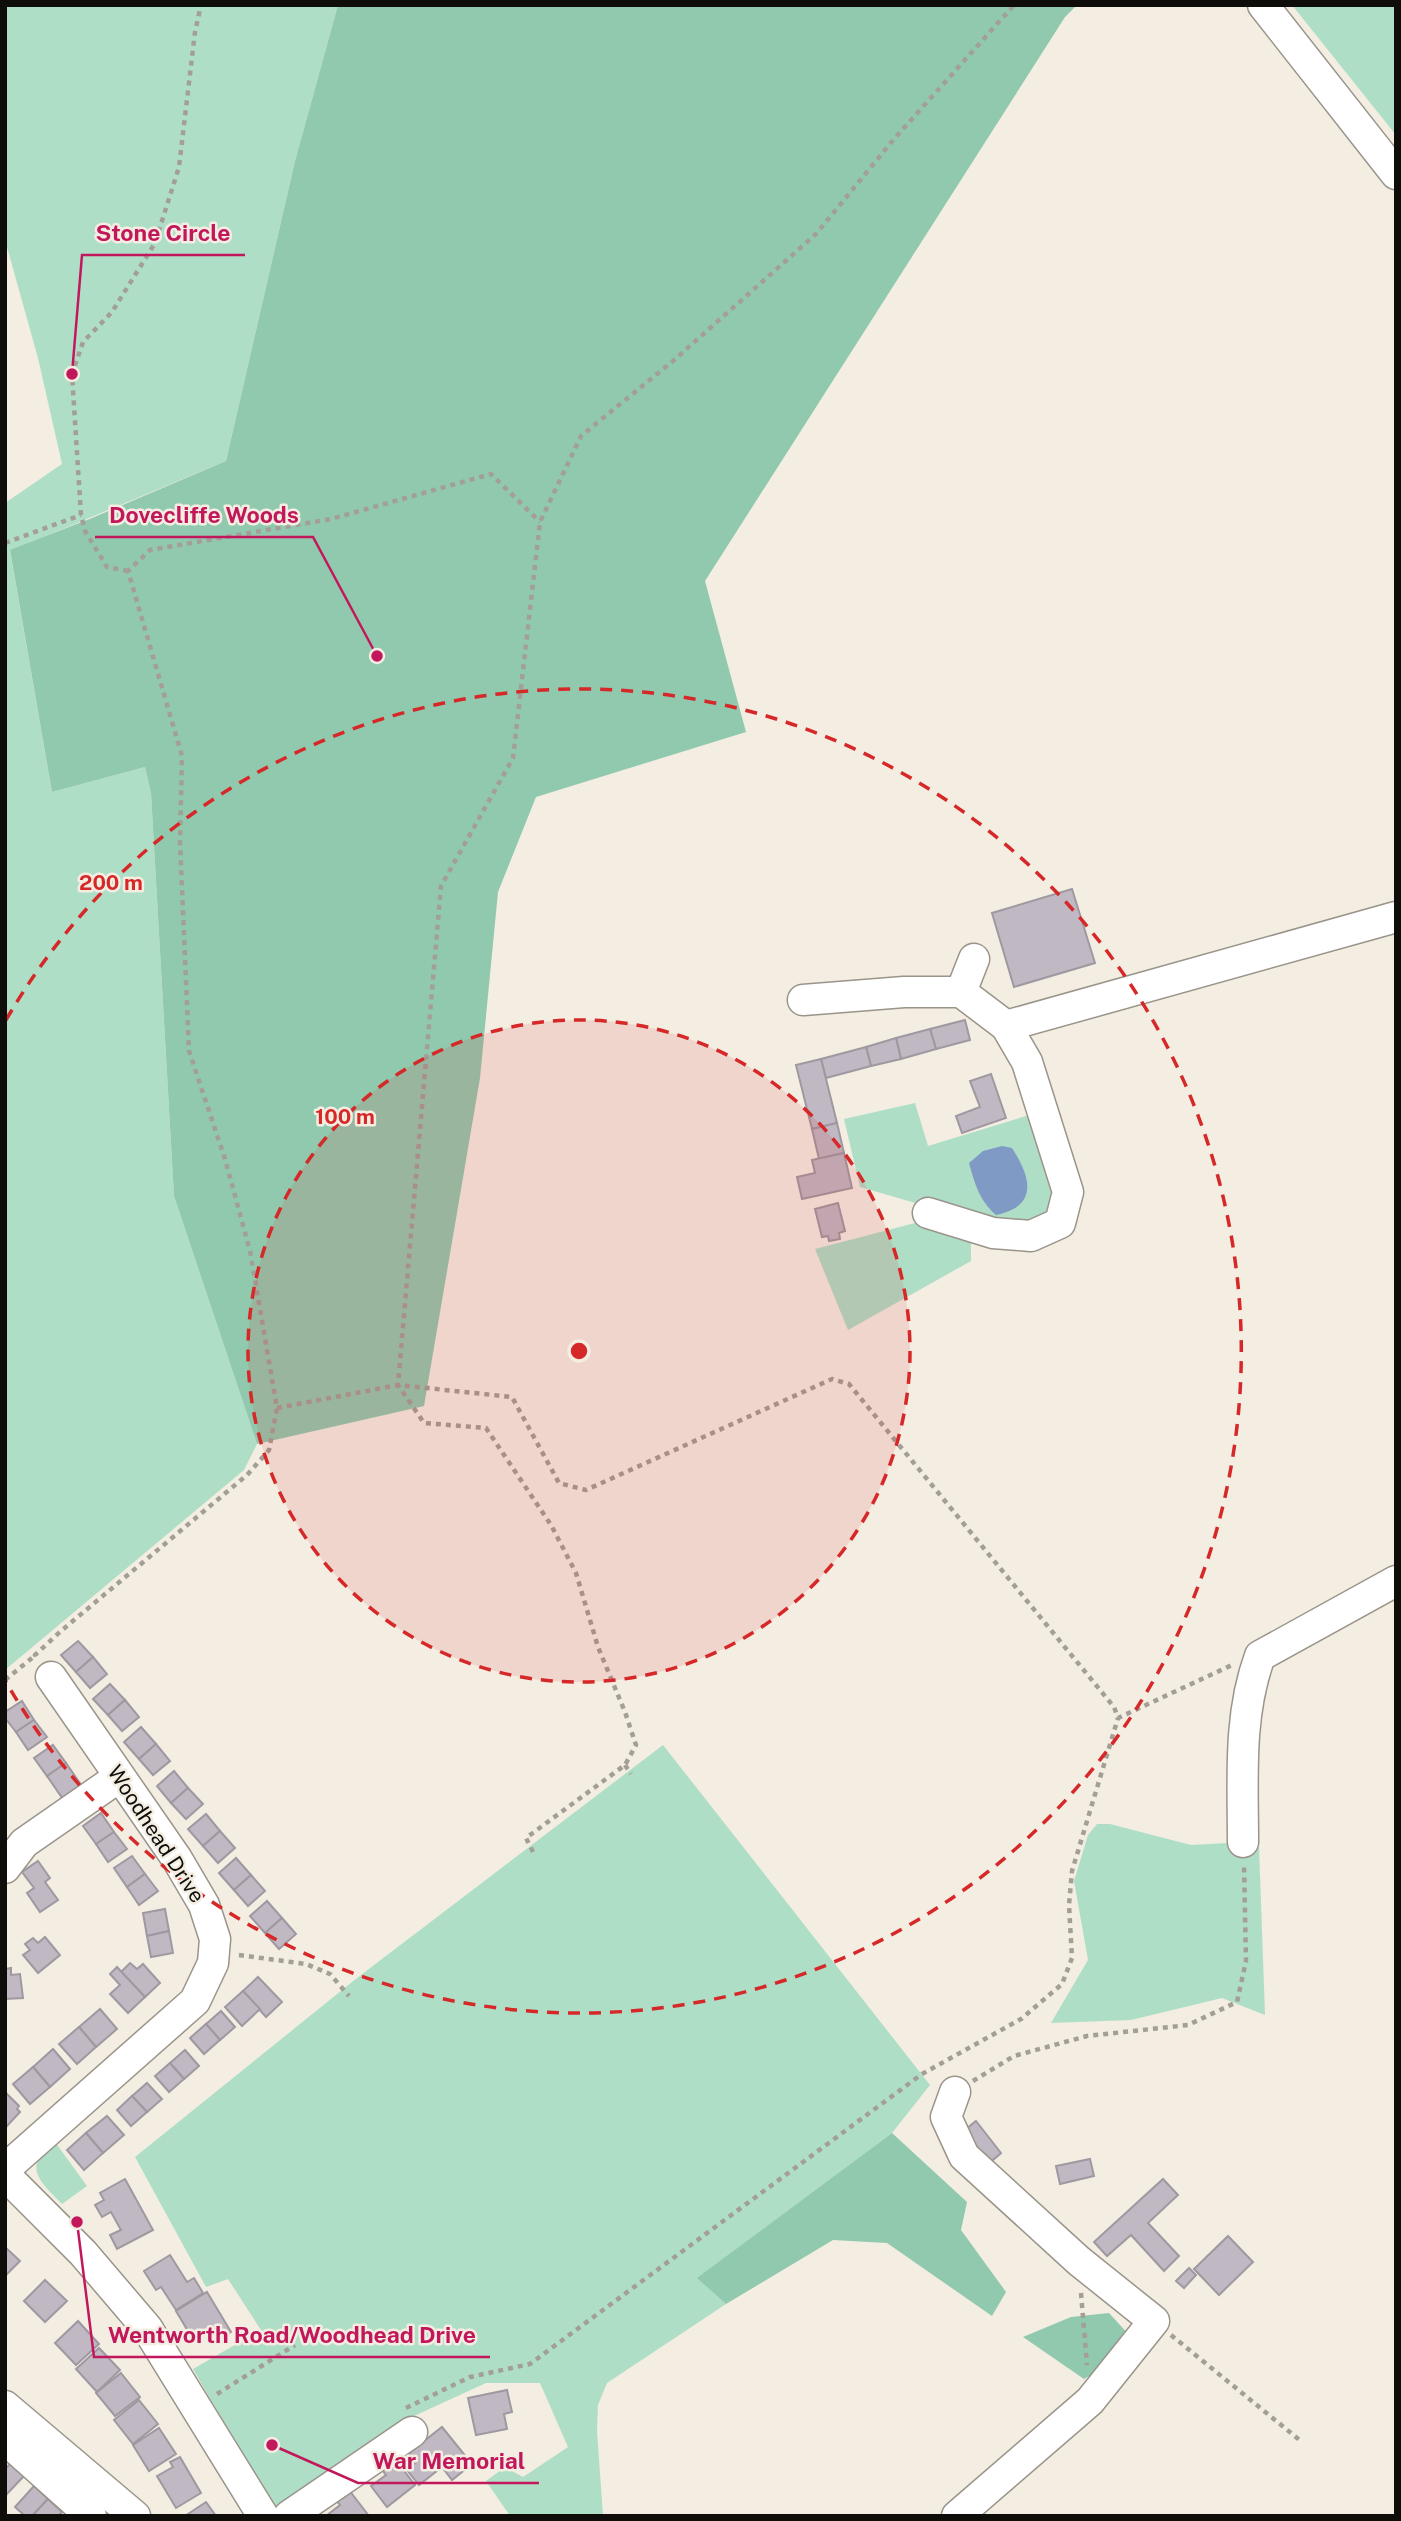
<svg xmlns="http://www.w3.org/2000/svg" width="1401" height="2521" font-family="'Public Sans',sans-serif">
<rect width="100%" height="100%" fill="#f3ede2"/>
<g fill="#afdec7">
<path d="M5,5H338L295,161L226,461L10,551L52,792L145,767L151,793L174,1196L257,1444L244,1470L5,1670V503L62,464L38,358L5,240Z"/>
<path d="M1292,5H1396V135Z"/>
<path d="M915,1103L928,1146L1029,1115L1058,1210L1009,1230L860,1187L844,1119Z"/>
<path d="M915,1223L971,1240V1261L848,1330L815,1249Z"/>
<path d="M663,1745L930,2085L892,2133L698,2278L726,2304L607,2383L598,2405L597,2431L603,2516H510L486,2481L505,2467L523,2477L568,2447L540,2383H486L401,2422L277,2515L193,2369L261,2330L228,2279L206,2287L135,2157L357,1978Z"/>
<path d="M1097,1824H1110L1191,1845L1228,1843L1259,1847L1265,2015L1222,1998L1131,2020L1051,2023L1088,1960L1074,1881L1088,1835Z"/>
<path d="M55,2142L87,2186L62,2204C40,2181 21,2167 55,2142Z"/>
</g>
<g fill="#91c9ae">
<path d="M338,5H1077L1065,17L705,581L746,732L536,797L498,892L480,1078L424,1406L257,1444L174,1196L151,793L145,767L52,792L10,550L92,518L226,461L295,161Z"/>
<path d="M892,2133L967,2202L961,2230L1006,2292L992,2316L887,2243L833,2240L726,2304L697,2278Z"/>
<path d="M1109,2313L1130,2336L1101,2369L1084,2379L1023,2337L1071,2317Z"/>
</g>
<path fill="#7f9ac5" d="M1002,1146L1012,1148C1031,1177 1039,1206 996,1215C979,1200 975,1184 969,1163L983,1151Z"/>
<g fill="#c0b8c2" stroke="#9f98a1" stroke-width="2">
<path d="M1072,889L1095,963L1014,987L992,913Z"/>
<path d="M965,1020L970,1040L936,1049L930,1029Z"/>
<path d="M930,1029L936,1049L901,1059L896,1038Z"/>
<path d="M896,1038L901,1059L871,1066L866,1047Z"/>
<path d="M866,1047L871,1066L826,1078L821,1059Z"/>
<path d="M821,1059L837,1123L812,1129L796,1065Z"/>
<path d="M991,1074L1006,1118L962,1133L956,1116L980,1107L970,1081Z"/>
<path d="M837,1123L844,1153L819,1159L812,1129Z"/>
<path d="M844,1153L852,1188L802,1199L797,1177L815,1173L812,1160Z"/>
<path d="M838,1203L845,1231L839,1233L840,1239L829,1241L828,1236L822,1237L815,1209Z"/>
<path d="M78,1641L93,1657L76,1672L61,1655Z"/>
<path d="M93,1657L107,1674L90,1688L76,1672Z"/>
<path d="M110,1684L125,1700L108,1715L93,1699Z"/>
<path d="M125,1700L139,1717L122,1731L108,1715Z"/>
<path d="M22,1701L34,1720L16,1732L5,1718V1712Z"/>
<path d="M34,1720L47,1737L28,1750L16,1732Z"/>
<path d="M141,1727L156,1744L139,1759L124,1742Z"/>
<path d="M156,1744L170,1761L153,1775L139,1759Z"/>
<path d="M53,1745L66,1763L47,1776L34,1758Z"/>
<path d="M66,1763L84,1789L65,1802L47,1776Z"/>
<path d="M174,1771L188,1788L171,1803L157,1786Z"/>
<path d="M188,1788L203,1804L186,1819L171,1803Z"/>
<path d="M101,1813L114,1832L96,1844L83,1826Z"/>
<path d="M206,1814L220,1831L203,1846L188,1829Z"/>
<path d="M220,1831L235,1848L218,1863L203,1846Z"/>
<path d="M114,1832L127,1849L108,1862L96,1844Z"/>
<path d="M132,1856L145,1874L127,1887L114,1868Z"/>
<path d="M236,1858L251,1875L234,1890L219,1873Z"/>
<path d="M38,1861L50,1878L45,1882L58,1900L40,1912L27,1893L34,1888L22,1872Z"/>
<path d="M145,1874L158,1891L139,1905L127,1887Z"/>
<path d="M251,1875L265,1891L248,1906L234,1890Z"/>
<path d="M267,1901L282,1918L265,1933L250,1916Z"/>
<path d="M165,1909L169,1931L147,1936L143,1913Z"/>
<path d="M282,1918L296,1934L279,1949L265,1933Z"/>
<path d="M169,1931L173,1953L151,1957L147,1936Z"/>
<path d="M45,1937L60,1955L38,1973L23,1955L30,1950L25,1944L33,1938L38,1943Z"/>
<path d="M130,1963L137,1969L143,1964L160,1983L145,1997L121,1972Z"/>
<path d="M117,1967L145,1997L128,2013L110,1994L120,1985L110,1974Z"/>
<path d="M11,1968V1975L20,1974L23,1998L5,1999V1969Z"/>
<path d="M258,1977L282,2002L266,2017L243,1991Z"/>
<path d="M243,1991L260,2009L242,2026L225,2007Z"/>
<path d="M100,2009L117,2029L96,2047L79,2027Z"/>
<path d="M221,2011L235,2027L220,2040L206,2024Z"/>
<path d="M206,2024L220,2040L204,2054L190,2038Z"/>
<path d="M79,2027L96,2047L77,2064L59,2044Z"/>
<path d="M53,2049L70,2069L50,2087L33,2067Z"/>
<path d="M185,2050L199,2066L184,2079L170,2063Z"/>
<path d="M170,2063L184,2079L169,2092L155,2076Z"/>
<path d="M33,2067L50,2087L30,2104L13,2084Z"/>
<path d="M147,2083L162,2099L147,2112L132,2096Z"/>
<path d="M5,2092L19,2106L17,2109L20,2112L6,2127Z"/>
<path d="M132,2096L147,2112L131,2126L117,2110Z"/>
<path d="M107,2116L124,2135L103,2153L86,2133Z"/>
<path d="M976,2121L1001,2153L986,2166L960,2134Z"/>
<path d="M86,2133L103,2153L84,2170L67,2150Z"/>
<path d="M1090,2159L1094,2176L1060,2184L1056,2166Z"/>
<path d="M125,2179L153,2230L117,2249L110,2235L121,2230L111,2212L102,2217L95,2205L104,2200L100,2193Z"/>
<path d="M1163,2179L1178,2195L1148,2223L1179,2256L1164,2271L1131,2235L1107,2256L1094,2242Z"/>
<path d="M1228,2236L1253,2262L1219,2295L1194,2269Z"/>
<path d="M5,2247L20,2261L5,2276Z"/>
<path d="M170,2255L187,2282L194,2278L203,2293L176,2310L161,2287L156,2290L144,2271Z"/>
<path d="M1189,2268L1196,2275L1184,2288L1176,2281Z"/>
<path d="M45,2280L67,2301L45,2322L24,2301Z"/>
<path d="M207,2292L231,2332L215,2342L208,2332L194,2341L176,2311Z"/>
<path d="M78,2321L99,2344L76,2365L55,2343Z"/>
<path d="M99,2348L120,2370L97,2392L76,2369Z"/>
<path d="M121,2373L140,2397L115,2416L96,2393Z"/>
<path d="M507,2390L512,2412L504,2414L507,2429L476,2435L468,2398Z"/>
<path d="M139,2400L158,2424L133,2444L114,2420Z"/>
<path d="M442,2427L472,2464L452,2480L442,2467L419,2485L407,2470L416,2462L409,2453Z"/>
<path d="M159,2428L176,2454L149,2471L133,2445Z"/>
<path d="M180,2457L201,2493L176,2508L157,2476L173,2467L170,2462Z"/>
<path d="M395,2459L415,2485L387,2507L371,2486L386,2475L382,2470Z"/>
<path d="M10,2464L24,2476L5,2496V2469Z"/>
<path d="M34,2486L48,2499L32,2516H25L15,2507Z"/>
<path d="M349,2490L369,2516H326L340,2505L336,2500Z"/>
<path d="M48,2499L62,2512L58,2516H32Z"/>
<path d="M206,2502L216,2516H185Z"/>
</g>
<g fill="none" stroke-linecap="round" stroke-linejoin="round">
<defs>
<g id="minor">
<path d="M1263,5L1396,174"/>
<path d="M961,992L974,959"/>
<path d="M803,1000L904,992H961L1006,1026"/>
<path d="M928,1213L993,1233L1031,1236L1060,1223L1068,1192L1027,1062L1006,1026L1396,917"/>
<path d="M1243,1842C1243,1779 1238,1716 1260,1656L1396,1581"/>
<path d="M5,1868L24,1843L119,1777"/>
<path d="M955,2092L946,2117L964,2156L1079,2261L1154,2321L1090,2401L957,2516"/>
<path d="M5,2169L195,2001L213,1963L215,1939L204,1905L177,1859L51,1677"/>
<path d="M5,2175L83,2253L147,2328L263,2516"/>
<path d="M5,2406L135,2516"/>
<path d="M5,2439L91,2516"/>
<path d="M289,2516L412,2432"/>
</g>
</defs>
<use href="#minor" stroke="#9a948a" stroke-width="33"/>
<g stroke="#a39e96" stroke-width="4.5" stroke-dasharray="5 5" stroke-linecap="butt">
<path d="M5,543L81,515"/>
<path d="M128,571L107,567L85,531L81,515L72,374L83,342L112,312L155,243L179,167L195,32L201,5"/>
<path d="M277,1408L398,1385L512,1397L559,1483L586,1490L832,1379L849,1384L1114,1707L1118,1718L1232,1665"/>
<path d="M36,1656L35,1655L61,1631L247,1475L269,1450L277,1408L250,1251L225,1159L189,1051L180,841L182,756L128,571L150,550L331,519L491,474L540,522"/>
<path d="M5,1680L32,1658"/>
<path d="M625,1765L631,1774"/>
<path d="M533,1852L526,1838L625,1765L636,1745L625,1712L598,1647L576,1573L551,1525L486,1428L424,1423L398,1385L441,886L513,758L540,522L581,436L673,361L816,234L894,139L1014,5"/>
<path d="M239,1955L306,1964L330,1974L349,1996"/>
<path d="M973,2081L1014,2056L1087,2036L1188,2025L1237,2002L1246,1961L1244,1864"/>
<path d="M1081,2293L1087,2365"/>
<path d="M1171,2335L1302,2442"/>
<path d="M217,2394L295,2345"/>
<path d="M406,2408L470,2377L530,2364L922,2074L1021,2019L1062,1984L1072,1958L1069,1905L1072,1871L1118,1718"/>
</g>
<use href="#minor" stroke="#fff" stroke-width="30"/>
</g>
<circle cx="579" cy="1351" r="331" fill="#d62828" fill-opacity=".12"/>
<g fill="none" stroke="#d62828" stroke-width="3.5" stroke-dasharray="12 9">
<circle cx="579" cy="1351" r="331"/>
<path d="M6 1020A662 662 0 1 1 6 1682"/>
</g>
<g text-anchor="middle" stroke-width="5" stroke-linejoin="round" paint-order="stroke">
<g font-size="21" fill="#0f0d0a" stroke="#f3ede2">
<text transform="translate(156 1834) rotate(57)" y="7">Woodhead Drive</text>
</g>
</g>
<circle cx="579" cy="1351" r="10" fill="#d62828" stroke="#f3ede2" stroke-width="3.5"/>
<g font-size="21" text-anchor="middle" font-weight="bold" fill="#d62828" stroke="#f3ede2" stroke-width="5" stroke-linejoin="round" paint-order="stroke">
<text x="111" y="890">200 m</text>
<text x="345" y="1124">100 m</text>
</g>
<path fill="none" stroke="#c2185b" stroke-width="2.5" d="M72 374L82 255H245M377 656L313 537H95M77 2222L94 2357H490M272 2445L358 2483H539"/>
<g fill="#c2185b" stroke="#f3ede2" stroke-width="2.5">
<circle cx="72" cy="374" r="7"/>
<circle cx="377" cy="656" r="7"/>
<circle cx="77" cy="2222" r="7"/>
<circle cx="272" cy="2445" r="7"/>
</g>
<g font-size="23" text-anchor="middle" font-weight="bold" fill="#c2185b" stroke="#f3ede2" stroke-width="5" stroke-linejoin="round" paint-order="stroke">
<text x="163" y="241">Stone Circle</text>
<text x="204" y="523">Dovecliffe Woods</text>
<text x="292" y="2343">Wentworth Road/Woodhead Drive</text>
<text x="449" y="2469">War Memorial</text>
</g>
<rect width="1401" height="2521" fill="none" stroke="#0f0d0a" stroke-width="14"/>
</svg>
